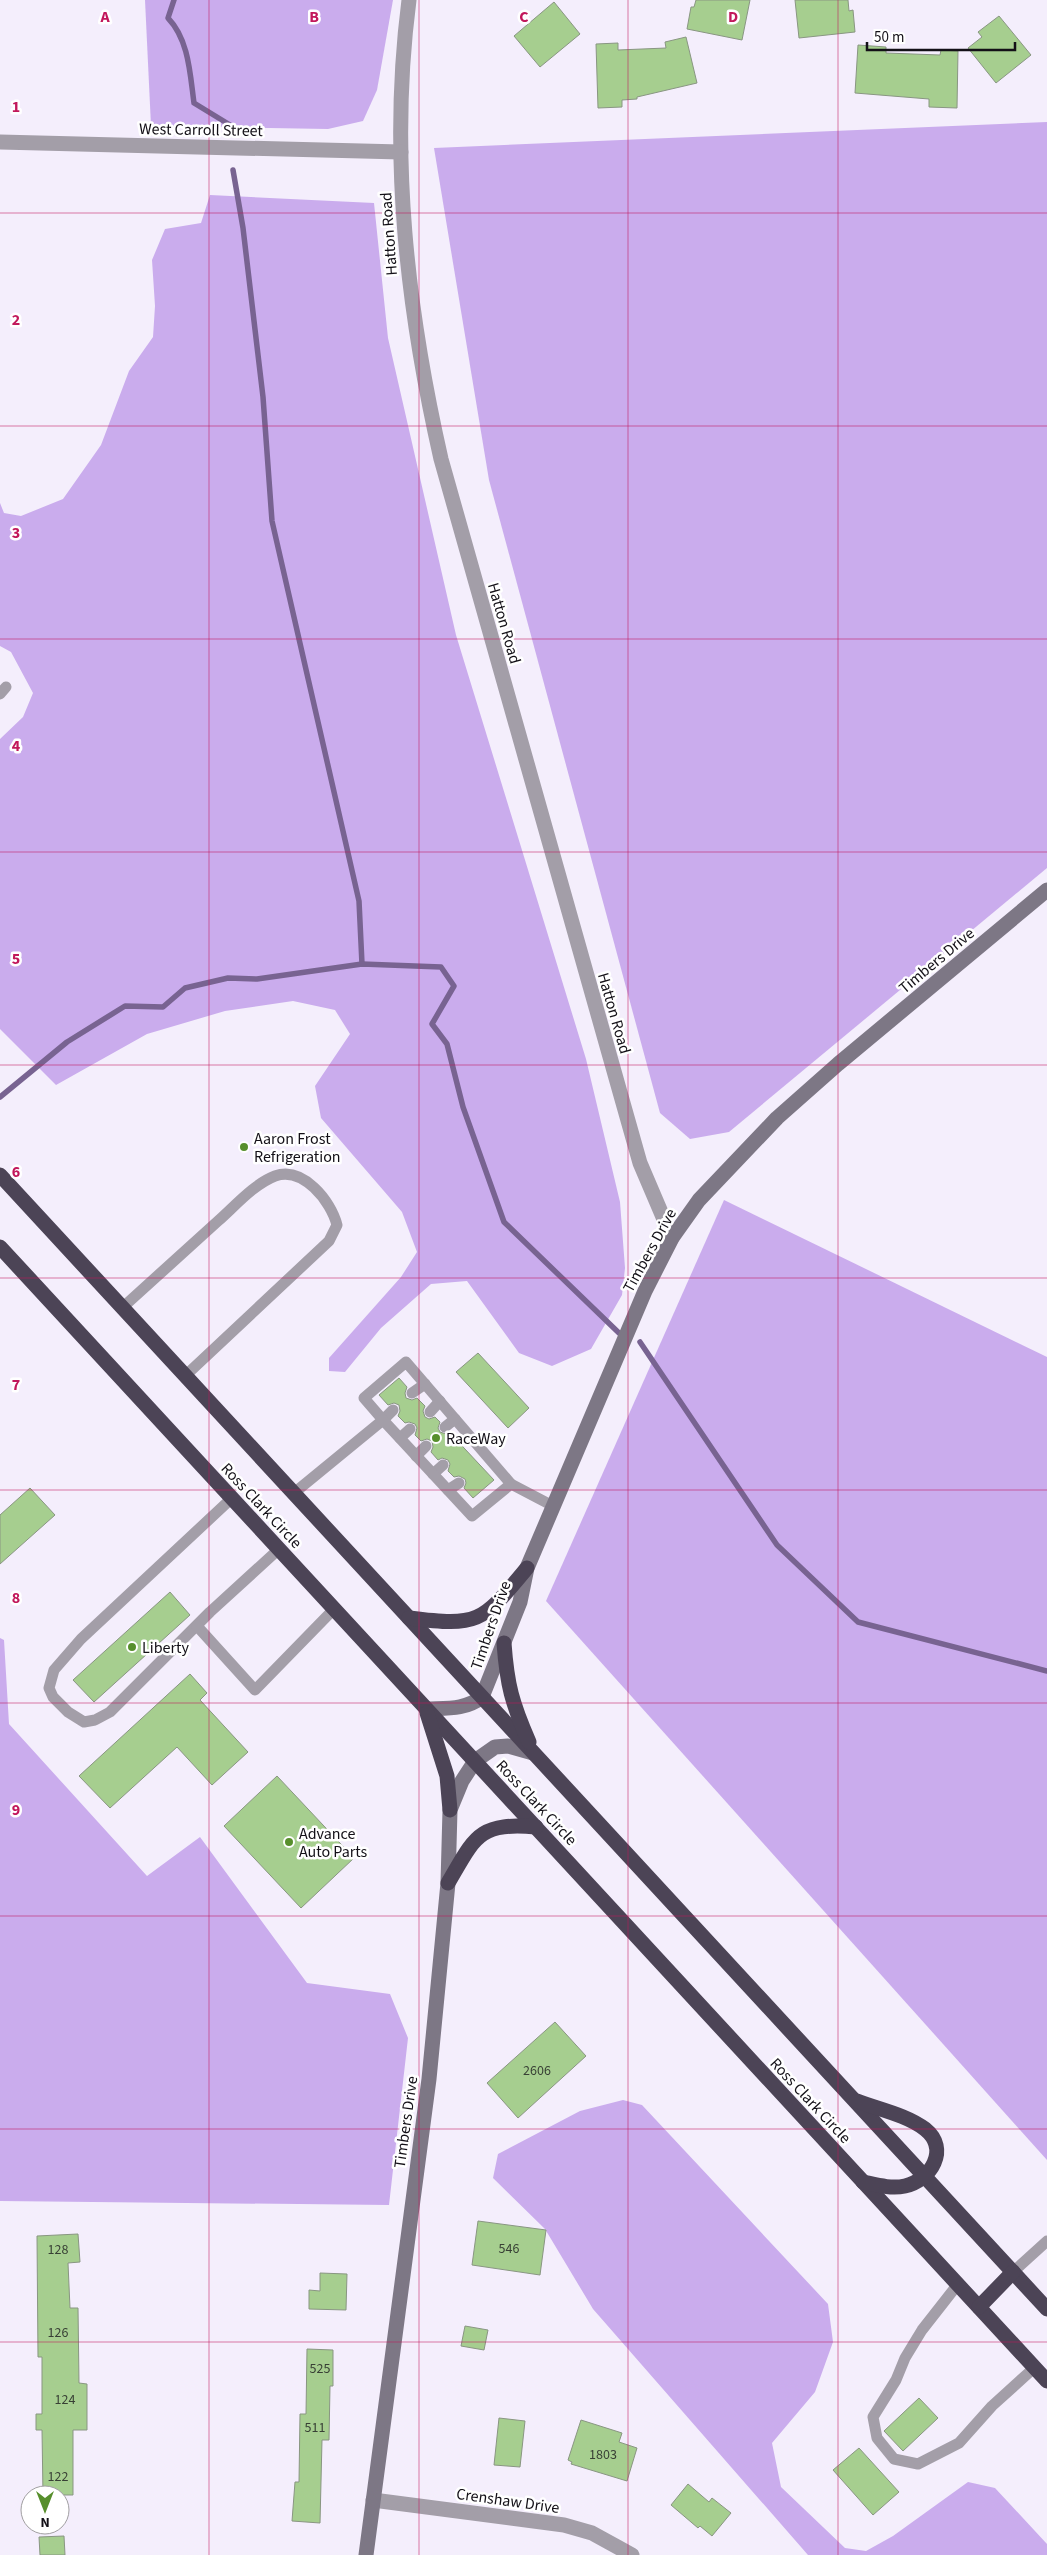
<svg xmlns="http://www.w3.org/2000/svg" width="1047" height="2555" font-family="'Source Sans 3',sans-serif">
<rect width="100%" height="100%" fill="#f4eefc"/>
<g fill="#caaced">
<path d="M145,0H393L377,90L363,121L328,129L151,126Z"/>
<path d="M1047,122V868L729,1132L690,1139L660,1113L489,480L434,148Z"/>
<path d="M210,195L374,203L388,338L456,635L586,1059L620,1202L625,1268L622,1295L591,1349L552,1366L519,1353L467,1281L431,1284L381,1328L345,1372L329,1371V1358L401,1277L417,1252L402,1212L321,1118L315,1086L350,1034L335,1010L293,1001L225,1011L147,1034L56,1085L0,1029V739L23,717L33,693L11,652L0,646V503L4,513L21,516L63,499L101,445L129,371L153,337L155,306L152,260L165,229L201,223Z"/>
<path d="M724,1200L1047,1357V2160L546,1601Z"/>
<path d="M0,1638L4,1640L9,1724L147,1876L200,1837L307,1983L390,1994L408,2038L389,2205L0,2201Z"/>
<path d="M623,2100L642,2105L828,2304L833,2342L815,2392L772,2443L781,2487L845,2548L866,2551L893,2536L968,2482L995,2488L1047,2544V2555H808L593,2309L545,2229L493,2178L498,2154L580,2111Z"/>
</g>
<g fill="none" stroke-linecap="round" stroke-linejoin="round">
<g stroke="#786391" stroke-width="5.5">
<path d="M174,0L168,18C189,40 190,74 194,103L230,125"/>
<path d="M233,170L243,228L263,397L272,521L359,901L362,964"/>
<path d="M0,1097L67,1042L125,1006L163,1007L185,988L228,978L257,979L362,964L441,967L454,986L432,1024L447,1044L463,1107L504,1222L619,1333"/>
<path d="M640,1342L777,1545L858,1622L1047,1671"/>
</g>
</g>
<g fill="#a6ce8f" stroke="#899682">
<path d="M696,0H750L742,40L687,29L691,7H694Z"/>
<path d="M795,0H848L849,11L853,10L855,32L799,38Z"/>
<path d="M554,2L580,34L540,67L514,36Z"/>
<path d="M999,16L1031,55L996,83L968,48L982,37L978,32Z"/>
<path d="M686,37L697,83L637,97V99L622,100V107L598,108L596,44L618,43V50L666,48L665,42Z"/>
<path d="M858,45L886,47V53L940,55L941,50L958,51L957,108L929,107V99L855,93Z"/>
<path d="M478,1353L529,1408L508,1428L456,1372Z"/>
<path d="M399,1378L407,1387L405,1393L406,1398L412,1400L417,1398L425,1406L423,1411L425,1417L429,1419L435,1417L440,1422L438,1428L440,1432L446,1434L450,1433L494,1480L473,1498L464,1488L466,1483L465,1479L459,1476L454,1477L448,1471L450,1464L448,1460L442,1458L438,1460L431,1452L433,1447L432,1441L427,1439L421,1441L415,1435L417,1428L415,1424L409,1422L405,1423L398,1416L400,1411L399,1405L394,1403L388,1405L379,1395Z"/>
<path d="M30,1488L55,1515L0,1564V1515Z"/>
<path d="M170,1592L190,1615L94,1702L73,1680Z"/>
<path d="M190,1674L207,1693L200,1700L248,1752L212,1785L177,1747L110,1808L79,1776Z"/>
<path d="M277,1776L354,1858L301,1908L224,1826Z"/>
<path d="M555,2022L586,2056L518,2118L487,2083Z"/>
<path d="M478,2221L546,2230L540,2275L472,2265Z"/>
<path d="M78,2234L80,2262L68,2263L70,2308H78L79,2383L87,2384V2430H73V2495H43L42,2430H36V2414H42V2357H38L37,2236Z"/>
<path d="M320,2273L347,2274L346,2310L309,2309V2290L320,2291Z"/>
<path d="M465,2326L488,2330L484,2350L461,2346Z"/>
<path d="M307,2349L333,2350V2386H330L329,2440H322L320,2523L292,2521L295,2482H299L300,2414H306Z"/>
<path d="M919,2398L938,2418L903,2451L884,2431Z"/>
<path d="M499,2418L525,2421L520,2467L494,2465Z"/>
<path d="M581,2420L622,2433L619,2442L637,2448L627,2481L571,2464L572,2462L568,2460Z"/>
<path d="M859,2448L899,2492L873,2515L833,2470Z"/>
<path d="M688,2484L709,2502L712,2498L731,2513L712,2536L700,2526L698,2528L671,2505Z"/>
<path d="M64,2536L65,2555H40L39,2537Z"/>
</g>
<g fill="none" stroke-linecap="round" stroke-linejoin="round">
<g stroke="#a39ea8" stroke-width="11">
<path d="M0,694L6,687"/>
<path d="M122,1308C154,1279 186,1250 218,1221C235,1206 254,1184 275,1176C303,1166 331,1201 337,1225L329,1241L185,1376"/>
<path d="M412,1393L425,1384"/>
<path d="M393,1410L383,1420L364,1398L406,1362L511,1484"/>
<path d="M430,1412L440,1401"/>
<path d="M445,1427L455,1419"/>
<path d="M400,1438L410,1429"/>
<path d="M416,1456L426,1446"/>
<path d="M433,1474L443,1465"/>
<path d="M448,1490L459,1483"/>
<path d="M294,1493L383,1420L472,1516L511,1484L553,1506"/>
<path d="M232,1498L81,1639L54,1670L49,1688L53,1697L68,1712L84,1722L95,1720L110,1712L210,1612L279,1549"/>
<path d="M197,1626L255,1690L334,1609"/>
<path d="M1013,2272L1047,2241"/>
<path d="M958,2284L922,2330L905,2358L896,2380L873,2417L877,2438L894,2459L918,2464L959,2443L992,2406L1034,2368"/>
</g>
<g stroke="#a39ea8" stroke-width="15">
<path d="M409,0C389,154 407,309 441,459L640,1163L672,1238"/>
<path d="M0,142L401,152"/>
<path d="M373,2500L564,2525L592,2533L632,2555"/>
</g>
<g stroke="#7d7785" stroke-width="15">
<path d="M426,1709C447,1708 465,1710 482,1697L520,1602L527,1568L645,1291L672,1238L699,1200L777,1118L838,1064L1047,890"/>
<path d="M366,2555L429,2079L448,1883L450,1810L462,1781L475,1761L495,1747L508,1746L533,1753"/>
</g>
<g stroke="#4c4456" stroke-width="15">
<path d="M0,1175L1047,2309"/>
<path d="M0,1247L1047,2381"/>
<path d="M409,1618C480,1627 482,1622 527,1568"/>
<path d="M504,1643C507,1685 512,1703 529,1742"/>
<path d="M427,1713L447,1776L450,1810"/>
<path d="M448,1883C475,1837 478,1822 536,1827"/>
<path d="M857,2101C878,2109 907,2115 925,2129C950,2149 931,2180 905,2186C891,2189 877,2185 863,2182"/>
<path d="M979,2307L1013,2272"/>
</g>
</g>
<path fill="none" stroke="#c2185b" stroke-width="1" stroke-opacity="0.55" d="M209,0V2555M419,0V2555M628,0V2555M838,0V2555M0,213H1047M0,426H1047M0,639H1047M0,852H1047M0,1065H1047M0,1278H1047M0,1490H1047M0,1703H1047M0,1916H1047M0,2129H1047M0,2342H1047"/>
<g fill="#578f2c" stroke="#fff" stroke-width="2">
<circle cx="244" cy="1147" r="5"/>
<circle cx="436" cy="1438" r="5"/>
<circle cx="132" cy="1647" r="5"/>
<circle cx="289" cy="1842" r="5"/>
</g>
<g text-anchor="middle" stroke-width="5" stroke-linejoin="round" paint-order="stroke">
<g font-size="14" fill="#384035">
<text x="537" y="2075">2606</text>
<text x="509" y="2253">546</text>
<text x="58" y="2254">128</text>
<text x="58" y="2337">126</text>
<text x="320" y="2373">525</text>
<text x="65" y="2404">124</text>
<text x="315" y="2432">511</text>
<text x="603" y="2459">1803</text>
<text x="58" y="2481">122</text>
</g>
<g font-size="16" fill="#131017" stroke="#fff">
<text transform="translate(201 129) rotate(1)" y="6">West Carroll Street</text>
<text transform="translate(388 234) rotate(-94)" y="6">Hatton Road</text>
<text transform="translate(505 623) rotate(74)" y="6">Hatton Road</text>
<text transform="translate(936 960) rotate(-40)" y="6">Timbers Drive</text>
<text transform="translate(615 1013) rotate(74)" y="6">Hatton Road</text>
<text transform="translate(649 1250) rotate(-61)" y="6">Timbers Drive</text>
<text transform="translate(262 1505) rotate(47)" y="6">Ross Clark Circle</text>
<text transform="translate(490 1625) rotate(-71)" y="6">Timbers Drive</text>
<text transform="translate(537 1802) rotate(47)" y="6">Ross Clark Circle</text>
<text transform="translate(811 2100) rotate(47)" y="6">Ross Clark Circle</text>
<text transform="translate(405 2122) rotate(-82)" y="6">Timbers Drive</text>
<text transform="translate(508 2500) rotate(8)" y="6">Crenshaw Drive</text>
</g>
<g font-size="16" fill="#131017" stroke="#fff" text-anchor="start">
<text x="254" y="1144">Aaron Frost<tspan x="254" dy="18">Refrigeration</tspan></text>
<text x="446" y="1444">RaceWay</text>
<text x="142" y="1653">Liberty</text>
<text x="299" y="1839">Advance<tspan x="299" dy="18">Auto Parts</tspan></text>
</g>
</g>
<g font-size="16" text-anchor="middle" font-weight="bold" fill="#c2185b" stroke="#fff" stroke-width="5" stroke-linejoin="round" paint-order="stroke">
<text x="105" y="22">A</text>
<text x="314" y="22">B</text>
<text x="524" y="22">C</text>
<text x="733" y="22">D</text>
<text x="16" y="112">1</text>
<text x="16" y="325">2</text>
<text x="16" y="538">3</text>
<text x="16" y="751">4</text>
<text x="16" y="964">5</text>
<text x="16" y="1177">6</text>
<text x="16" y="1390">7</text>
<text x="16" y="1603">8</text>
<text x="16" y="1815">9</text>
</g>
<g transform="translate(45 2510) rotate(180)"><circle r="24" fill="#ffffff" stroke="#a19fa2"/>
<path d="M0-4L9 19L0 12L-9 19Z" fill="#578f2c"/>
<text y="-8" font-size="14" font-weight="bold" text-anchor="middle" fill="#131017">N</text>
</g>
<path d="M867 42v8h148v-8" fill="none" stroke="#131017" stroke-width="2.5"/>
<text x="874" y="42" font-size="15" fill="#131017" stroke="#ffffff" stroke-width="4" paint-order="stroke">50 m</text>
</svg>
